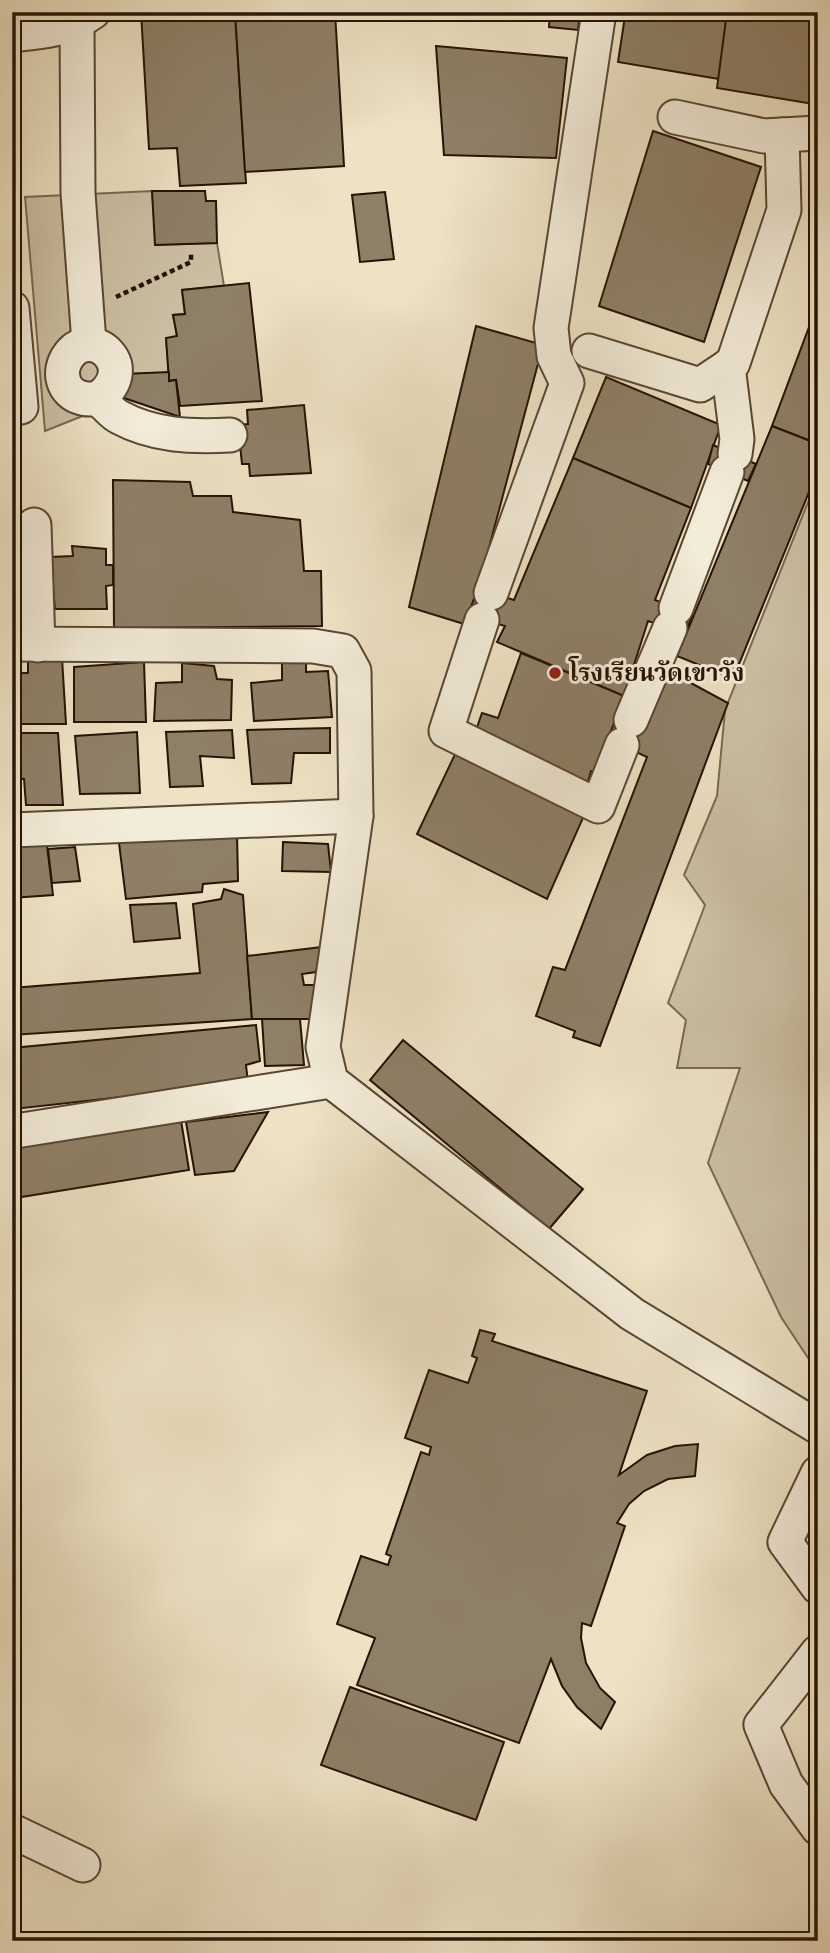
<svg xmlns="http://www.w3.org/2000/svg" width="830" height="1953" font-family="Cardo,'Noto Serif Thai',serif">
<rect width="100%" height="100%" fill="#ede2c4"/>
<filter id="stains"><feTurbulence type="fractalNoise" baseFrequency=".00286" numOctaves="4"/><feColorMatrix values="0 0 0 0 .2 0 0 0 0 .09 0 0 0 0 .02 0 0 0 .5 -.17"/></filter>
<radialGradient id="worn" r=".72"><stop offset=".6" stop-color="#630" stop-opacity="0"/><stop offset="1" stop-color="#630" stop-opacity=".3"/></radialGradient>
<g fill="#cbbfa3" stroke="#796953" stroke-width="2">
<path d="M152,191L156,245L217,243L224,286L182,290L185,314L173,315L177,336L166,339L169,372L95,411L45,431L25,197Z"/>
<path d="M818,477V1373L781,1317L708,1163L740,1068H677L686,1020L668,1003L705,905L684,875L717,796L725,710Z"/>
</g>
<g fill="#8e7f67" stroke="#271303" stroke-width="2">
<path d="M141,12H235L246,183L180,186L177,148L149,149Z"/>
<path d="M235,12H335L344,166L245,172Z"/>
<path d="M550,12H580L578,30L549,27Z"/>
<path d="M632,12H693V15L726,21L719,79L618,62L625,16L631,17Z"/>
<path d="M727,12H818V78L814,104L717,88Z"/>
<path d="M436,46L567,58L556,158L444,155Z"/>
<path d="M653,131L761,167L704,342L599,306Z"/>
<path d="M152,191H205L206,201H216L217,243L155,245Z"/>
<path d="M385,192L394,259L360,262L352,195Z"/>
<path d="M249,283L262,401L180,406L176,380L169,381L166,338L177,336L173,315L185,314L182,290Z"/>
<path d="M818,303V444L772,426Z"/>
<path d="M476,326L543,345L478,589L464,624L409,607Z"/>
<path d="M169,372V381L176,380L180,417L118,396L123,374Z"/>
<path d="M606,377L721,425L691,508L573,458Z"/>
<path d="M304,405L311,473L250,476L249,464H242L238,425L248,424L247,410Z"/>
<path d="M772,426L818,444V470L733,679L677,656Z"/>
<path d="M713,445L756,464L748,481L708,464Z"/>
<path d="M573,458L691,508L655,600L693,615L685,633L648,621L624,696L497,642L505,626L468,615L478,589L514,600Z"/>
<path d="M113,480L190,482L193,496H231L233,512L300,520L304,571H321L322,626L114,628Z"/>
<path d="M72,546L106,549V565H113V585L106,586L107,609H55L50,557L73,556Z"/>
<path d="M521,653L624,696L599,772L591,771L584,795L473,739L482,713L498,718Z"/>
<path d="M62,658L66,724H12V673H28V661Z"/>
<path d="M306,660V672L328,671L332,717L254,721L251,683L282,680V661Z"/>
<path d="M144,662L146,722H74V667Z"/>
<path d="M182,663L214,666L217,679L232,680L231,720L154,721L156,683L182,682Z"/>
<path d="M665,669L728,703L600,1046L573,1037L575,1031L536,1016L553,967L565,970L647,757L608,739L617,715Z"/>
<path d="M330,728V753H294L291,783L252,784L247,730Z"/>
<path d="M232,730L234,758L200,756L203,786L170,787L166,732Z"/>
<path d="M137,732L140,793L80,794L75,736Z"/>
<path d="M12,733H58L63,805H26L24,779L12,778Z"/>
<path d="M458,748L586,811L547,899L417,834Z"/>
<path d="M237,832L238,881L203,884L202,892L126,899L118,835Z"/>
<path d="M46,837L53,895L12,898V840Z"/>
<path d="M283,842L328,844L331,872L282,871Z"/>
<path d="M75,847L80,881L52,883L48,849Z"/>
<path d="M224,889L243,895L252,1019L12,1035V988L200,973L193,904L221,899Z"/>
<path d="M176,903L180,938L134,942L130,905Z"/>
<path d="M322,947L316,972L302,974L304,985H317L313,1019H252L247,956Z"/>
<path d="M262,1019H300L304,1065L265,1066Z"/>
<path d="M256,1025L260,1061L246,1065L248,1083L14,1109L12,1048Z"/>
<path d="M403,1040L583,1189L549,1229L370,1080Z"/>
<path d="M268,1112L234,1171L195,1175L186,1122Z"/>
<path d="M180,1114L189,1170L15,1198L12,1141Z"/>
<path d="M480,1330L495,1334L492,1341L647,1391L619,1475L647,1455L675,1446L698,1444L695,1476L668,1479L644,1491L629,1504L617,1523L625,1526L591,1626L582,1623L581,1638L586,1663L600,1688L615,1702L601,1729L577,1707L562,1686L551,1659L519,1743L357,1685L375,1638L337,1624L361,1556L388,1565L391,1556L386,1554L421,1452L429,1455L431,1447L405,1438L429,1370L468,1383L477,1358L472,1356Z"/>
<path d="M350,1687L504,1742L476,1820L321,1765Z"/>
</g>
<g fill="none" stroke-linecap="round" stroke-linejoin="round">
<defs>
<g id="minor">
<path d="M77,24L78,193L89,343"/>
<path d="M12,35C42,32 68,30 93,12"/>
<path d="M675,117L764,136L818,133"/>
<path d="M12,308L21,407"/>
<path d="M589,351L700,385L733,363L784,210L782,135"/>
<path d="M728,366L737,439L735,454"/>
<path d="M97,399C142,369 93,324 69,355C57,371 62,393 82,398C87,400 93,398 98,400C106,404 111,413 119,417C154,436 191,437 230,435"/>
<path d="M34,525L38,645"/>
<path d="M491,593L567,383L554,356L551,328L599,12"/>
<path d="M676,608L727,472"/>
<path d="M482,620L446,731L598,806L622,745"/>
<path d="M12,644L313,646L343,651L354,671L356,816L323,1047L331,1081L632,1314L818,1427"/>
<path d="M631,720L670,628"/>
<path d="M12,830L356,816"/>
<path d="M22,1130L331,1081"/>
<path d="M818,1473L785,1542L818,1587"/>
<path d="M818,1652L761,1725L786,1784L818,1828"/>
<path d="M12,1831L83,1865"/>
</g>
</defs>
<use href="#minor" stroke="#584733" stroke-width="37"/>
<path stroke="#271303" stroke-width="4.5" stroke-dasharray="5 3.5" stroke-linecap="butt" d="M116,297L191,262V252"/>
<use href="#minor" stroke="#f3ecd9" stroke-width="33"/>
</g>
<circle fill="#8f2418" stroke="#f3ecd9" stroke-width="2.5" cx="555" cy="673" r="7"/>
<g text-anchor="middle" stroke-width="6" stroke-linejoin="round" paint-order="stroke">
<g font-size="24" font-weight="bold" fill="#271303" stroke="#f3ecd9" text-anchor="start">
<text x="569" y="681">โรงเรียนวัดเขาวัง</text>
</g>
</g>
<rect width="830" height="1953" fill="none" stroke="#ede2c4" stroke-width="42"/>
<rect x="14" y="14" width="802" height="1925" fill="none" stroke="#271303" stroke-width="3.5"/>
<rect x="21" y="21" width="788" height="1911" fill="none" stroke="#271303" stroke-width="2"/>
<rect width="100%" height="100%" filter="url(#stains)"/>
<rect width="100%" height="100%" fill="url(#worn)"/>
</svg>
